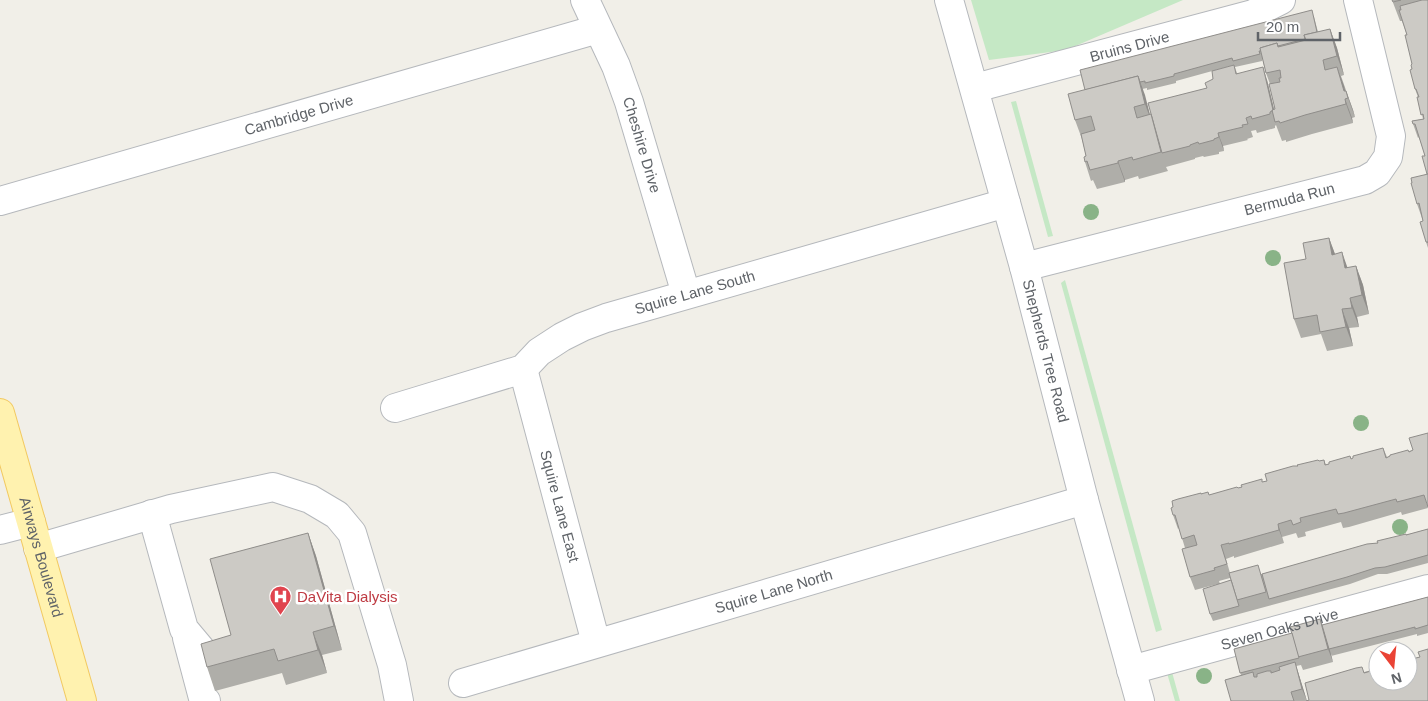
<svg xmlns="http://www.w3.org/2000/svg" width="1428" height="701" font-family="Helvetica,sans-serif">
<rect width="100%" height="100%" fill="#f1efe8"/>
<g fill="#c5e8c5">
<path d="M971,0H1183L1066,50L989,60Z"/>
<path d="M1016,101L1053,236L1048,237L1011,102Z"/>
<path d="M1065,280L1162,630L1156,632L1061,283Z"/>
<path d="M1172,672L1180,701H1175L1167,673Z"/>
</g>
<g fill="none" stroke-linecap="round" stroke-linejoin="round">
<defs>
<g id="minor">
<path id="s1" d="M585,0L616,66L629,102L686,294"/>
<path id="s2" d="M949,0L1024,267L1084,500L1140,701"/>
<path id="s3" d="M975,88L1253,14L1281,0"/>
<path id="s4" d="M0,201L598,29"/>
<path id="s5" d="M1024,267L1365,180L1377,173L1388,157L1391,136L1358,0"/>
<path id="s6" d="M523,369L596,643"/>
<path id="s7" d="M395,408L523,369L539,352L562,337L582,327L606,318L1006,203"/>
<path d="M152,514L184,629L215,666"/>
<path d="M0,530L31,522"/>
<path d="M38,548L171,509L273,487L310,499L337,515L352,533L392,665L399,701"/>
<path d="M187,638L203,698L206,701"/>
<path id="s8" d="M1131,670L1428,589"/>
<path id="s9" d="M463,683L1084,500"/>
</g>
<g id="major">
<path id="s10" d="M0,413L82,701"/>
</g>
</defs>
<use href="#minor" stroke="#b5b8bc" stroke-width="30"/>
<use href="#major" stroke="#f2c960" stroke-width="30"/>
<use href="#minor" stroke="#fff" stroke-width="28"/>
<use href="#major" stroke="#fff2af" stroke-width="28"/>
</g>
<g fill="#89b387">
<circle cx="1091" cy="212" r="8"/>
<circle cx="1273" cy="258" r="8"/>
<circle cx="1361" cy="423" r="8"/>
<circle cx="1400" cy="527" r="8"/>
<circle cx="1204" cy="676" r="8"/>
</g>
<g fill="#afaea9" fill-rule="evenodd">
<path d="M1392,0H1428V248L1426,242L1423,221L1417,204L1427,174L1425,156L1419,137L1418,138L1412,121L1423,119L1418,97L1415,89L1412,69V64L1407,35L1402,21H1400Z"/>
<path d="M1314,17L1318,32L1330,29L1337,48L1344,75L1341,76L1353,110L1355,117L1352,118L1353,123L1312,134L1286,142V140L1282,141L1276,125L1275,126V128L1257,133L1256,130L1251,131L1253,137L1247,139L1248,140L1223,146L1224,151L1219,152V154L1204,157L1203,156L1195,158V159L1166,167L1168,171L1139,179L1138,176L1125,180V182L1097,189L1093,180L1091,181L1085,162L1086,156L1082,139L1075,120L1085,90ZM1262,58L1266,73L1270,84L1275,109H1274L1267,80L1237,73L1234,65L1213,79L1207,88L1150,115L1142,89L1147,88V90L1176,83V81L1234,65L1235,67L1262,61Z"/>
<path d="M1329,238L1335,254L1348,268L1356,266L1363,285L1369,314L1357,317L1359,327L1349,328L1353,346L1327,351L1321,334L1301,338L1294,319L1306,259Z"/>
<path d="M1383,448L1387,457L1413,450L1428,508L1402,515L1401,512L1349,527L1343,528L1341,522L1305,532L1306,536L1298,538L1296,533L1282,537L1284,543L1234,558V556L1226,559L1230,573L1262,574L1428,529V563L1387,574H1378L1350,584L1213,621L1210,614L1218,584L1195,590L1190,577L1185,548L1179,528L1178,529L1173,515L1201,494L1209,495L1267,481L1298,466L1324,460L1326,465L1351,459ZM1230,578L1231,580L1220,584L1219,581Z"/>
<path d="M308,533L316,556L342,650L322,655L327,673L286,685L282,673L215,691L207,667Z"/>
<path d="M1428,597V633L1417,636V634L1331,656V654L1333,662L1303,670L1301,665L1296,666L1307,701L1364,672L1420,657L1428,649V701H1231L1241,675L1234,649L1292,633L1320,619L1322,625Z"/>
</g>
<g fill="#8f8d8a">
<path d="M1330,29L1337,48L1344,75L1337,56Z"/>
<path d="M1263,67L1267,80L1277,122L1273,111Z"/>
<path d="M1337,67L1344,86L1347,98L1344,91Z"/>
<path d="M1138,76L1145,95L1152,123L1145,104Z"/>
<path d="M1346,91L1353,110L1355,117L1348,98Z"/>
<path d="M1345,99L1352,118L1353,123L1346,104Z"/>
<path d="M1218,133L1223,146L1224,151L1219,137Z"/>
<path d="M1118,161L1125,180V182L1118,163Z"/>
<path d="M1329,238L1336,257L1332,255Z"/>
<path d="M1342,252L1349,272L1345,268Z"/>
<path d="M1356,266L1363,285L1369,314L1362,295Z"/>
<path d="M1350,298L1357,317L1359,327L1352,308Z"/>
<path d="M1342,309L1349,328L1353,346L1346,327Z"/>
<path d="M1278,524L1282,537L1284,543L1279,530Z"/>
<path d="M308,533L316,556L342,650L334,626Z"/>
<path d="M1320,619L1325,632L1333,662L1328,649Z"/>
<path d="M313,632L322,655L327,673L318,650Z"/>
<path d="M1295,662L1307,701L1302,689Z"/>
</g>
<g fill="#cccac5" stroke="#8f8d8a">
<path d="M1392,0H1401L1393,2Z"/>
<path d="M1422,0H1428V174H1427L1422,156H1425L1415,124H1413L1412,121L1424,119L1423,114L1421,115L1417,97H1419L1416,89H1415L1410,70L1412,69L1411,65L1412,64L1405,35H1407L1399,10H1401L1400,6Z"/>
<path d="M1312,10L1317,32L1304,35L1305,39L1278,46L1277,43L1260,48L1261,51H1259L1260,54L1233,61L1232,58L1174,74V76L1145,83V81L1140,82L1138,76L1085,90L1080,70Z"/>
<path d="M1330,29L1337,56L1323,60L1325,70L1337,67L1344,91H1346L1348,98L1345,99L1346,104L1305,115L1280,123L1279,121L1275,122L1272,110L1275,109L1269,84L1280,82L1279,78H1281L1280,70L1266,73L1260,48L1277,43L1278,47L1306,40L1304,35Z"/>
<path d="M1234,65L1236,74L1263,67L1273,110H1272V111L1270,112V114L1252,119L1251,116L1246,118L1248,124L1242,125L1243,127L1218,133L1219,137L1214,139V140L1199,144L1198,142L1190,145V146L1162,153L1148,103L1207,88L1205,83L1213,79L1212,71Z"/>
<path d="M1138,76L1145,104L1134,107L1137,118L1151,114L1161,152L1133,160L1132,157L1118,161V163L1090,170L1087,161L1085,162L1084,157L1086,156L1081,134L1095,130L1091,116L1075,120L1068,94Z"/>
<path d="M1428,174V243V242H1426L1420,222L1423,221L1419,203L1417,204L1411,183H1412L1411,178Z"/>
<path d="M1329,238L1332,255L1342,252L1345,268L1356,266L1362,295L1350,298L1352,308L1342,309L1346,327L1320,332L1317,315L1294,319L1284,263L1306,259L1303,243Z"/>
<path d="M1428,433V507L1424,495L1397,502L1396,499L1344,513L1338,514L1336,509L1300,518L1301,522L1293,525L1291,520L1278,524L1279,530L1229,544V543L1221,545L1227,564L1214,568L1215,570L1190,577L1182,549L1197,545L1194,535L1182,539L1175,515H1173L1171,508L1173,507L1172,501L1178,499L1201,493V494L1208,492L1209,495L1237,487L1238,488L1242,487L1241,485L1262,479V482L1267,481L1265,474L1293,466H1298L1297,465L1318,460L1319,461L1324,460L1325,465L1329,464V462L1350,456L1351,459L1353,458V456L1383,448L1386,458L1390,456V455L1408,450L1409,452L1413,450L1409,438Z"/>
<path d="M1428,529V555L1385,567L1375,568L1347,577L1269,599L1262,574L1367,544L1378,543L1377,541L1406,534V535Z"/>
<path d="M308,533L334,626L313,632L318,650L278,661L274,649L207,667L201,644L231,635L210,559Z"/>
<path d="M1258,565L1266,592L1237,600L1229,573Z"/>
<path d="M1231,580L1239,606L1210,614L1203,589Z"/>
<path d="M1428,597V625L1415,629V627L1329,649L1322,625Z"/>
<path d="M1320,619L1328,649L1298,657L1290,627Z"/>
<path d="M1292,633L1299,658L1240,673L1234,649Z"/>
<path d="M1428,649V701H1306L1309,700L1305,683L1356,668L1362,667L1364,673L1378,669V681H1408V660L1420,657L1418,652Z"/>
<path d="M1295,662L1302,689L1291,692L1294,701H1231L1225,680L1253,672L1254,677H1257V674L1267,671H1271V673L1280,670L1279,667Z"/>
</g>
<defs>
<symbol id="hospital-pin" viewBox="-11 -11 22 30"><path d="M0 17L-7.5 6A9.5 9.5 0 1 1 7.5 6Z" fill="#e0444e" stroke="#fff"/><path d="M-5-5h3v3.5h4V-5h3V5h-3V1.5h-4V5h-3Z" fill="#fff"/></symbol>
</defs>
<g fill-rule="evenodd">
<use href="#hospital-pin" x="268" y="584" width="25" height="34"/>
</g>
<g text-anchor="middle" stroke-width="5" stroke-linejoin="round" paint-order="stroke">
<g font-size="15" fill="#5f6368" stroke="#fff">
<text dy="5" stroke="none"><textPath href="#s3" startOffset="160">Bruins Drive</textPath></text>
<text dy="5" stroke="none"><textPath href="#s4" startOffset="311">Cambridge Drive</textPath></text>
<text dy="5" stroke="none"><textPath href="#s1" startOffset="156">Cheshire Drive</textPath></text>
<text dy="5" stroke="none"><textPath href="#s5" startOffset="274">Bermuda Run</textPath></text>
<text dy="5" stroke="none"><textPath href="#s7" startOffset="325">Squire Lane South</textPath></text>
<text dy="5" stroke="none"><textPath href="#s2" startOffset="364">Shepherds Tree Road</textPath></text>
<text dy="5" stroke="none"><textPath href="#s6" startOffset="142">Squire Lane East</textPath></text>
<text dy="5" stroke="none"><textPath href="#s10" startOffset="150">Airways Boulevard</textPath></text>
<text dy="5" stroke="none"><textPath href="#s9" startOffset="324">Squire Lane North</textPath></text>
<text dy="5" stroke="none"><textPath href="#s8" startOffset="154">Seven Oaks Drive</textPath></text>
</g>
<g font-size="15" fill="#be3a42" stroke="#fff" text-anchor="start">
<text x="297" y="602">DaVita Dialysis</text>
</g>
</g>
<g transform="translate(1393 666) rotate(164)"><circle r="24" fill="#ffffff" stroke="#bfc1c3"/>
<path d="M0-4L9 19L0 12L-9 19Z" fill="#ea4335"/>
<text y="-8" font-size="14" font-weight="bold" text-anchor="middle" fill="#5f6368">N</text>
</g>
<path d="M1258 32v8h82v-8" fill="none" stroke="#5f6368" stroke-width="2.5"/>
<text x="1266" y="32" font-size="15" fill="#5f6368" stroke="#ffffff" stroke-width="4" paint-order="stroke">20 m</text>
</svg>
